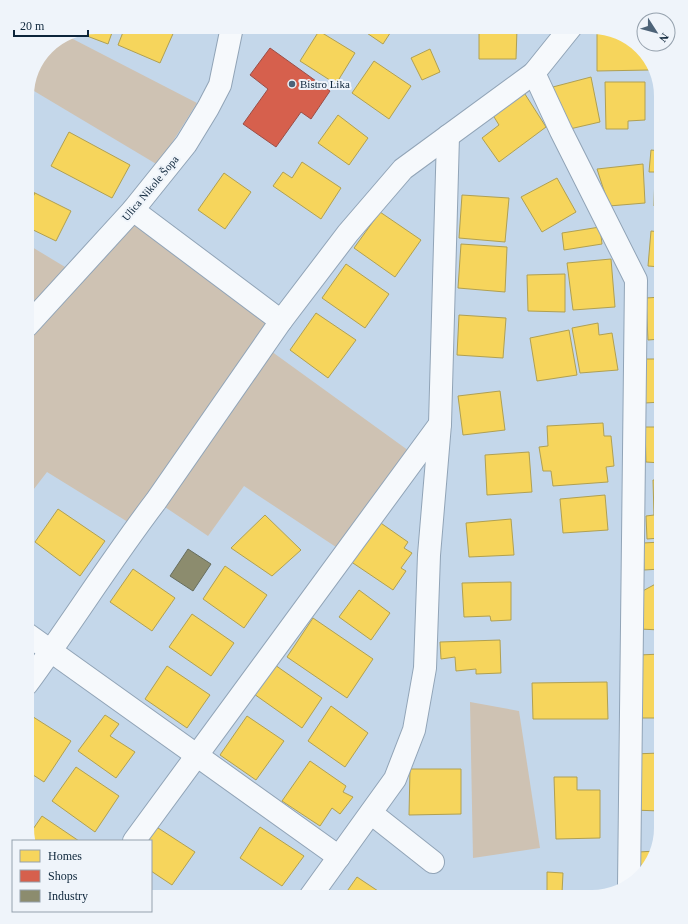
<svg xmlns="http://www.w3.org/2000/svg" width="688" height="924" font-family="Georgia,serif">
<rect width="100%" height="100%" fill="#c4d7ea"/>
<g fill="#cec2b3">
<path d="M69,37L197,103L158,165L29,88L27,92L34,65L50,44Z"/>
<path d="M133,210L281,321L264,346L416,456L345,553L244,486L208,536L156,501L136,527L47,472L27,498V244L75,273Z"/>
<path d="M470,702L519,711L540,848L473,858Z"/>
</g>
<g fill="#f6d55c" stroke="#b0a052">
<path d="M96,27H114L108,44L79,33Z"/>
<path d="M125,27H176L160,63L118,45Z"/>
<path d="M358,27H394L383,44Z"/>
<path d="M479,28L517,29L516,59H479Z"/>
<path d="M597,30H606L627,36L649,59V70L597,71Z"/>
<path d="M319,31L355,53L336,84L300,61Z"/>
<path d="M430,49L440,72L422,80L411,58Z"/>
<path d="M374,61L411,86L389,119L352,93Z"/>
<path d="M591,77L600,122L561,131L549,88Z"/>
<path d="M605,82H645V120L628,121V129H606Z"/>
<path d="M523,91L546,127L499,162L482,138L499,125L491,112Z"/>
<path d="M659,93H660L661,96V137L656,136Z"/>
<path d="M338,115L368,138L349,165L318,143Z"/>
<path d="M69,132L130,165L112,198L51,166Z"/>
<path d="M651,150L661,151V206H654L655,172H649Z"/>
<path d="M302,162L341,188L321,219L273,186L283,172L292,178Z"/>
<path d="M643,164L645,203L609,206L597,169Z"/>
<path d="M224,173L251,192L225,229L198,210Z"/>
<path d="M557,178L576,212L542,232L521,197Z"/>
<path d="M27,189L35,193L27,208Z"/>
<path d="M35,193L71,211L56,241L27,227V208Z"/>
<path d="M462,195L509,198L505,242L459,238Z"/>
<path d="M380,212L421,240L395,277L354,248Z"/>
<path d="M600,227L602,244L564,250L562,233Z"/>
<path d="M651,231L661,232V267L648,266Z"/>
<path d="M461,244L507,247L505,292L458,288Z"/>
<path d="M611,259L615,307L573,310L567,263Z"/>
<path d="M346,264L389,294L365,328L322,298Z"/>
<path d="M565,274V312L528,311L527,275Z"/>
<path d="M661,297V339L648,340L646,298Z"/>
<path d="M316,313L356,340L328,378L290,350Z"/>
<path d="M459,315L506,318L503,358L457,355Z"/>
<path d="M598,323L599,335L612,333L618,370L580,373L572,328Z"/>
<path d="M569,330L577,375L537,381L530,338Z"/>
<path d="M645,359H661V402L645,403Z"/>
<path d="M500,391L505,430L463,435L458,396Z"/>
<path d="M603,423L604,436H611L614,466L606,467L608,482L553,486L551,471H543L539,447L548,446L547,426Z"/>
<path d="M645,427H661V463L646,462Z"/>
<path d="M529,452L532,492L487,495L485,455Z"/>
<path d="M653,480H661V538L647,539L646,516L654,515Z"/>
<path d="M605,495L608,530L563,533L560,499Z"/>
<path d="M58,509L105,541L80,576L35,542Z"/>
<path d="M265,515L301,550L272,576L231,548Z"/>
<path d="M375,519L408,542L404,548L412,553L401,568L406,571L393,590L347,559Z"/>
<path d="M511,519L514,555L469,557L466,523Z"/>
<path d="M661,542V569L644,570L643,543Z"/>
<path d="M225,566L267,595L244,628L203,599Z"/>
<path d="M133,569L175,598L152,631L110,602Z"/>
<path d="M661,581V630L639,629V593Z"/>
<path d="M511,582V620L491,621L490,616L464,617L462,583Z"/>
<path d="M359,590L390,613L371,640L339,617Z"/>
<path d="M192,614L234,643L211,676L169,647Z"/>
<path d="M313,618L373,659L347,698L287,657Z"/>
<path d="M500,640L501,673L476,674V669L456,671L455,657L441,659L440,642Z"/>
<path d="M661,654V718H637L639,655Z"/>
<path d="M275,665L322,698L302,728L254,694Z"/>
<path d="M167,666L210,695L187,728L145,699Z"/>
<path d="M607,682L608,719H533L532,683Z"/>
<path d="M331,706L368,733L345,767L308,741Z"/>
<path d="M27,713L71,741L44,782L27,771Z"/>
<path d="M105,715L119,724L110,736L135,752L116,778L78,751Z"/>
<path d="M247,716L284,741L256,780L220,755Z"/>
<path d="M661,753V811L632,810V754Z"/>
<path d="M310,761L346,786L343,792L353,797L340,814L332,808L320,826L282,801Z"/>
<path d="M76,767L119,796L95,832L52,801Z"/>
<path d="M410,769H461V814L409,815Z"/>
<path d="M554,777H577V790H600V838L556,839Z"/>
<path d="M42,816L79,841H31L29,835Z"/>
<path d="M155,826L195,852L172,885L151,871V841H144Z"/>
<path d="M260,827L304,856L282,886L240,858Z"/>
<path d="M655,851L652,862L642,873L639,852Z"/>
<path d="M547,872L563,873L562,893L598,895L592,897H547Z"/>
<path d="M357,877L387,897H343Z"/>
<path d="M523,892V897H497V895Z"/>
</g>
<path fill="#d6604d" stroke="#9a4e47" d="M270,48L330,91L311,119L301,112L276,147L243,124L268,89L250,75Z"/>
<path fill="#8c8c6e" stroke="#666d5e" d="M188,549L211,564L193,591L170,576Z"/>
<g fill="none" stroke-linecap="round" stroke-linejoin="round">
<defs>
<g id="minor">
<path d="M534,73L561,131L636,280L629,886"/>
<path d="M133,210L281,321"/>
<path d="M27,326L133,210L186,144L208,108L220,85L232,27"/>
<path d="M27,634L339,857"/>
<path d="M27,684C71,624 111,560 156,501L281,321L348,233L403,169L534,73L571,27"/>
<path d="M371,813L433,862"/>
<path d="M134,841L440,424"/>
<path d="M310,897L395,779L414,730L425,668L429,555L440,424L448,136"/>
</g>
</defs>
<use href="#minor" stroke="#91a4b7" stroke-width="24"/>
<use href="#minor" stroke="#f6f9fc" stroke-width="22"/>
</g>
<circle fill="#4d6378" stroke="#eff4fa" stroke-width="1.5" cx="292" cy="84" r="4"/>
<g text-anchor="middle" stroke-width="4" stroke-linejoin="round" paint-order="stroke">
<g font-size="11" fill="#0d253a" stroke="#eff4fa" text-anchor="start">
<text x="300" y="88">Bistro Lika</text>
</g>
<g font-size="11" fill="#0d253a" stroke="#eff4fa">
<text transform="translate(150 188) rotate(-50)" y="4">Ulica Nikole Šopa</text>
</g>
</g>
<path d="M0 0H688V924H0ZM96 34H592A62 62 0 0 1 654 96V828A62 62 0 0 1 592 890H96A62 62 0 0 1 34 828V96A62 62 0 0 1 96 34Z" fill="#eff4fa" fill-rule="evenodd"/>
<rect x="12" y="840" width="140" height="72" fill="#eff4fa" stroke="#95a1ad"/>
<rect x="20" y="850" width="20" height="12" fill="#f6d55c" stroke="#95a1ad"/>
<text x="48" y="860" font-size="12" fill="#0d253a">Homes</text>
<rect x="20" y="870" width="20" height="12" fill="#d6604d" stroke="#95a1ad"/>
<text x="48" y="880" font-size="12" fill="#0d253a">Shops</text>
<rect x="20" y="890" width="20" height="12" fill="#8c8c6e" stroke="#95a1ad"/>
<text x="48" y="900" font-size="12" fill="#0d253a">Industry</text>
<g transform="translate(656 32) rotate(126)"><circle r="19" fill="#eff4fa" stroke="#95a1ad"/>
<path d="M0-3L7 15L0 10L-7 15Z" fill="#4d6378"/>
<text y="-6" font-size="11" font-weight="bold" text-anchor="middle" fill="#0d253a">N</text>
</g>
<path d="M14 30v6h74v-6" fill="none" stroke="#0d253a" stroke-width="2"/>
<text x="20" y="30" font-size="12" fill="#0d253a" stroke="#eff4fa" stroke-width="3" paint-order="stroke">20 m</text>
</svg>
